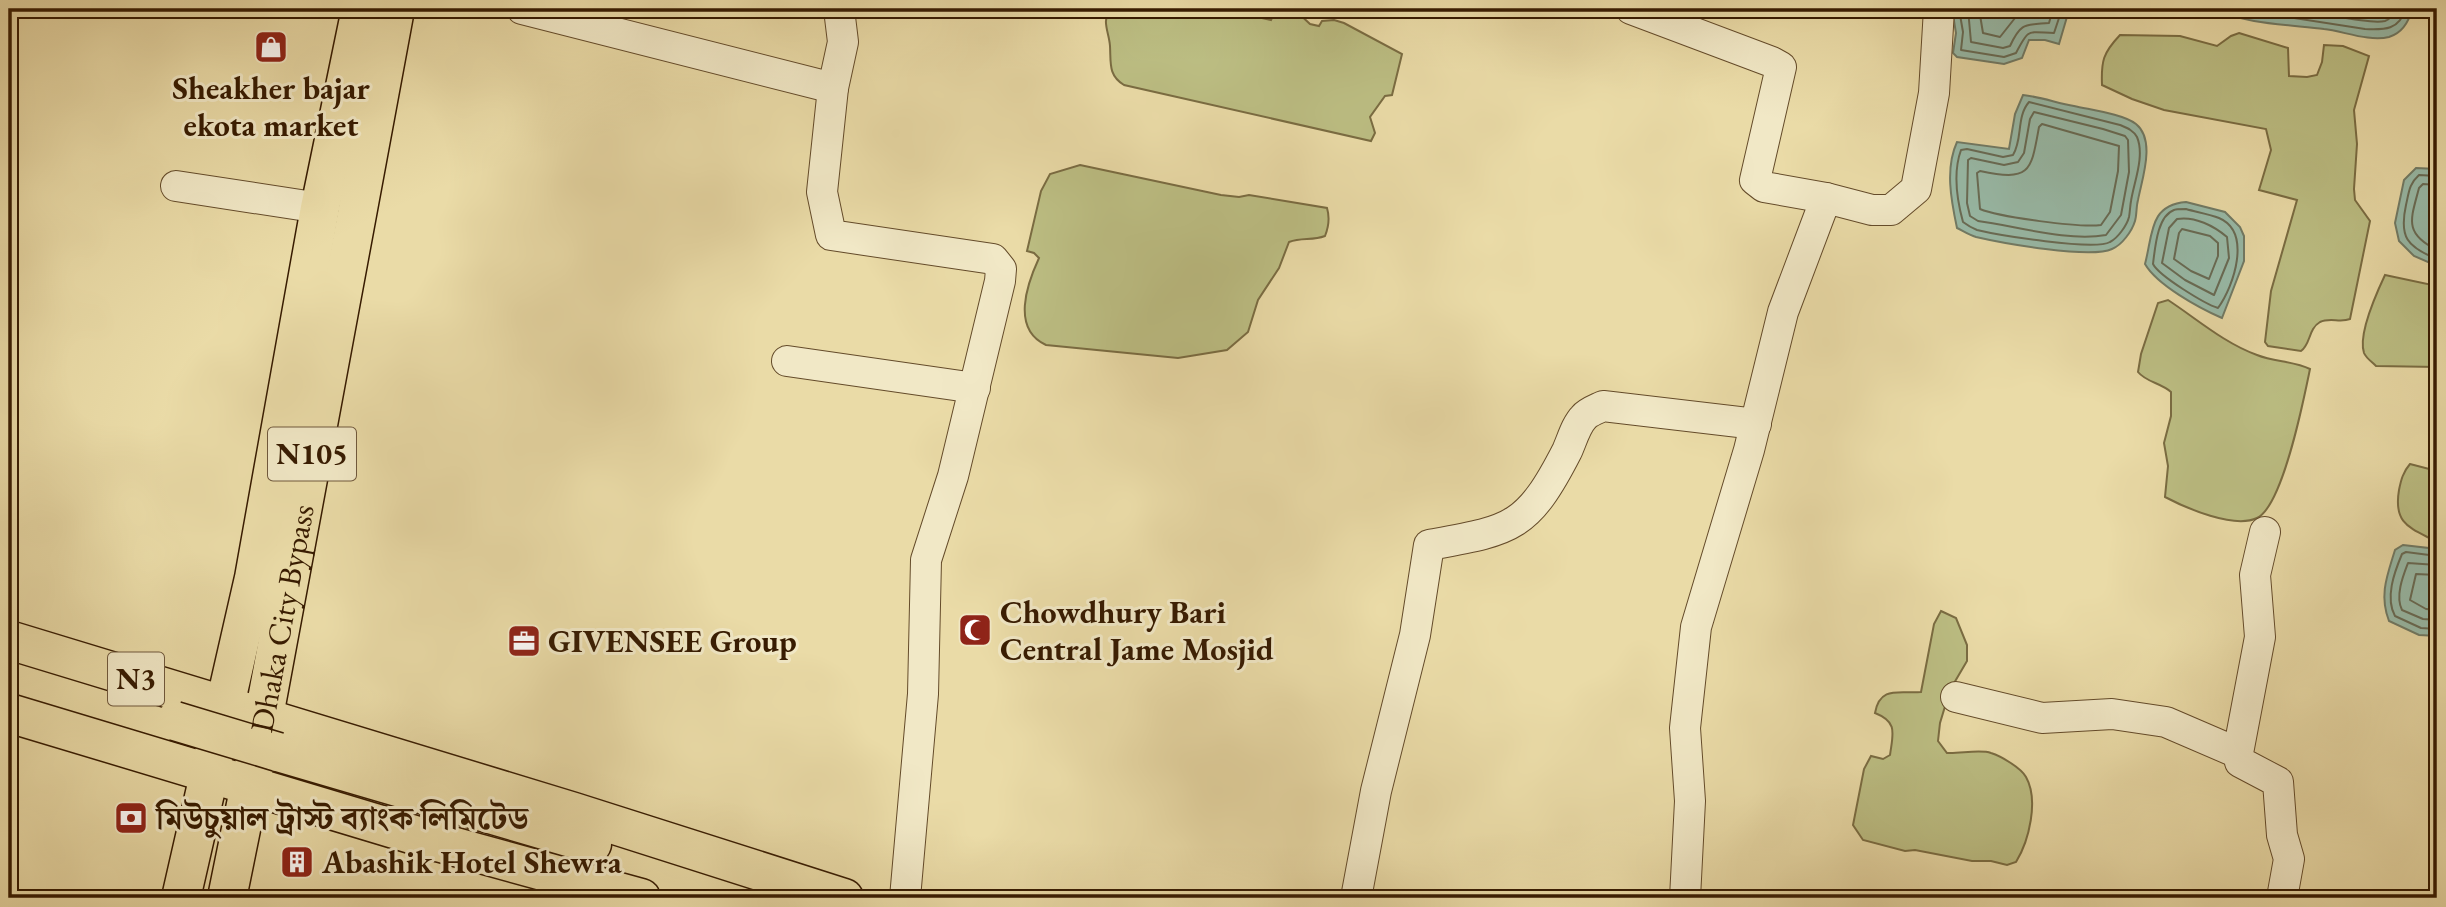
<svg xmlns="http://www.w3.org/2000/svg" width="2446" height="907" font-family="'EB Garamond','Noto Serif Bengali',serif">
<rect width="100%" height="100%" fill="#eadba7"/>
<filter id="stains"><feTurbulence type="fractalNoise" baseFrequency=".00286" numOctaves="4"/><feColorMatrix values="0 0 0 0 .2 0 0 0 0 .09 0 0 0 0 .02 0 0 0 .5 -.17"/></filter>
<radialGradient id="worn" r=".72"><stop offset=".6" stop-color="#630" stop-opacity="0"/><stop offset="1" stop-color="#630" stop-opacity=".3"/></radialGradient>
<g fill="#bcbe83" stroke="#7a6c42" stroke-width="2">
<path d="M1109,9H1223L1271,20L1276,9H1294L1310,24L1319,26L1322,21L1334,20L1344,23L1402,54L1392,95L1385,96L1370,117L1375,133L1371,141L1124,85C1108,75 1111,63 1110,46C1109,32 1102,23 1109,9Z"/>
<path d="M2239,33L2288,48L2289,76L2307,77L2317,75L2322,62L2324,45L2343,46L2369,56L2354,110L2357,144L2354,189L2355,200L2370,221L2350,319C2340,323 2330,317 2320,322C2308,329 2311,344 2301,351L2268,346L2265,342L2271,291L2297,200L2259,190L2271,150L2266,129L2164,110L2132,99L2102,85C2101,61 2103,53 2120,35L2180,36L2217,46L2231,36Z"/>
<path d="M1080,165L1221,195L1239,197L1249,195L1327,208C1330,218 1329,226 1325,236C1312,241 1302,237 1289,242L1279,268L1258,300L1248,332L1227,350L1178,358L1046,345C1011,329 1027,284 1039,258L1034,253L1027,251L1041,191L1050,174Z"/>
<path d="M2385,275L2437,286V367L2376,366C2372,362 2366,358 2364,353C2358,335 2377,292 2385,275Z"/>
<path d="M2168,300C2197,319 2224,343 2257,355C2274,362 2293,361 2310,369C2304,398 2283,506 2257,518C2234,529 2186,508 2165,497L2168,466L2164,443L2171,416V392C2161,383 2146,382 2138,372L2141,354L2158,303Z"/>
<path d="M2410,464L2437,471V542C2411,528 2393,525 2399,490C2401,480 2403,472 2410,464Z"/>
<path d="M1941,611L1956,618L1967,645V661L1950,690L1940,723L1938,741L1947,753C1959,754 1980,749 1991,753C2001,756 2021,768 2026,777C2039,800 2029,841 2016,862L2007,865L1991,861H1972L1915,850L1905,851L1863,840L1853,825L1864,769L1871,756L1883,759L1890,755C1893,733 1898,722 1875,713C1880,685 1900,694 1921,692L1934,624Z"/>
</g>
<g fill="#98bba9" stroke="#717b66" stroke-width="2">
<path d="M1952,9H2024L2026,11L2033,9L2069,10L2059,44L2045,40H2029L2022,58L2004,64L1957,57L1953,53L1956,33Z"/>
<path d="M2216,9H2412C2409,21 2402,33 2389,37C2369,42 2343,31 2324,29C2294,25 2241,24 2216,9Z"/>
<path d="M2023,95C2041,97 2057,103 2074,106C2091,110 2123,114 2136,124C2156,140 2142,179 2138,200C2136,207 2137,214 2135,221C2132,231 2122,245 2112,249C2090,259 2002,243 1976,237C1969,235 1963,231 1957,228C1951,200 1945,168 1957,142L2009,149L2015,114Z"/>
<path d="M2416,168L2437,169V266L2414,256L2399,241L2395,223L2404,180Z"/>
<path d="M2186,202L2225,212L2240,227L2244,236V261L2222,318C2199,308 2157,285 2145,264C2153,234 2149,205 2186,202Z"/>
<path d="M2403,545L2437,549V636L2419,635L2389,621C2379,595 2387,576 2395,550Z"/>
</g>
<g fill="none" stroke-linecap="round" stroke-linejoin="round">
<g stroke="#686b55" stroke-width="2">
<path d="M1959,9L1963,32L1961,50L2004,57L2016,53C2029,28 2027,32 2054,33L2062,9"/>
<path d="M1968,9L1971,42L2003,48L2010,46C2021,22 2025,25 2049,23L2053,9"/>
<path d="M1979,9L1983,33L2000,37L2015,18L2040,12L2043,9"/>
<path d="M2236,9L2365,29C2384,30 2400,30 2405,9"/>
<path d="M2290,9C2312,10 2368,25 2385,21C2391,19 2394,14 2396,9"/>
<path d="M2029,102L2120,125C2127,128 2133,130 2137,137C2145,156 2134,182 2131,201C2130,206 2130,212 2129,217C2127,225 2118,238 2110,242C2094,251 1998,235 1977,230C1972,228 1967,225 1963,222C1957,200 1953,172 1961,150L1967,149L2003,157L2013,155C2023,139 2016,117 2029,102Z"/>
<path d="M2034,112L2103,129L2125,136L2128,140L2129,172L2121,215L2106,235C2068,242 2016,226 1978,221L1970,216L1967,203L1968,160L1971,158L2004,165L2018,162L2024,153L2030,119Z"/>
<path d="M2042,124L2119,146L2118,171L2110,212L2101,225C2080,228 1999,217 1980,209L1977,173L1980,171C2031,182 2031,171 2039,127Z"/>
<path d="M2437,176L2419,175C2409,184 2409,192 2406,205C2399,237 2407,247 2437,259"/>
<path d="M2437,185L2423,184L2419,188C2411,219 2403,233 2437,250"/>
<path d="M2186,209C2196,212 2209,214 2219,218C2252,232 2234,286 2218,308C2205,304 2159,276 2153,264C2155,249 2157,216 2174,210C2175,209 2185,209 2186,209Z"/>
<path d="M2177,219C2195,216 2214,226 2227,237L2229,258L2214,295L2185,280L2162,263L2169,228Z"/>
<path d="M2182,229L2210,236L2218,243V256L2209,279L2191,271L2174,259L2179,233Z"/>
<path d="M2437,556L2406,552L2402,554C2394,573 2385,598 2395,616L2421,628L2437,629"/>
<path d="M2437,565L2408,563C2403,576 2395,596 2402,610L2423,619L2437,620"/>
<path d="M2437,575L2416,574L2410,600L2426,609L2437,610"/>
</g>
<defs>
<g id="minor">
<path d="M522,9L833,88L843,42L839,9"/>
<path d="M1631,9L1772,62L1781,67L1755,180L1764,187L1826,198"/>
<path d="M833,88L822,192L831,235L993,259L1001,269L1000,281L953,476L926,560L923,694L905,898"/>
<path d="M176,186L320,208"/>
<path d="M787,361L975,388"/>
<path d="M2265,532L2255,575L2260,637L2238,753L2240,762L2278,782L2282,835L2289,859L2282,898"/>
<path d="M1956,697L2042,718L2112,714L2166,722L2238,753"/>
<path d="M1356,898L1376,791L1415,635L1429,545C1512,530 1527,529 1567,451C1572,440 1576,425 1584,417C1588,412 1597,409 1603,406L1756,424"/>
<path d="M1685,898L1690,801L1685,728L1696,627L1749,450L1783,312L1826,198L1872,210H1891L1916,189L1934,93L1939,9"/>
</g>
<g id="highway">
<path d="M9,640L574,812L844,898"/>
<path d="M9,713L441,843L641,898"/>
<path d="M278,752L592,844"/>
<path d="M181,898L254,578L320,208L361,9"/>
<path id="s1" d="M227,898L264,716L395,9"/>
</g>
</defs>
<use href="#minor" stroke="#644b2a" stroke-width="32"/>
<use href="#highway" stroke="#371b01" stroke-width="41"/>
<use href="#minor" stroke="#f1e8c6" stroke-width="30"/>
<use href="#highway" stroke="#eadba7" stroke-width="38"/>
<defs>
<path id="highway-bridge" d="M175,721L278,752"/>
</defs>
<use href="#highway-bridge" stroke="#371b01" stroke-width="41" stroke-linecap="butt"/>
<use href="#highway-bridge" stroke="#eadba7" stroke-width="38"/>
</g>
<defs>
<symbol id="shop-square" viewBox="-11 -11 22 22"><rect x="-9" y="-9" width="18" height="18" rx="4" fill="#8f2418" stroke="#f1e8c6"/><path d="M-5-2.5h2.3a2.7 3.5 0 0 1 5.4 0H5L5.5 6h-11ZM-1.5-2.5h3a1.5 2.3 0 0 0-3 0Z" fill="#fff"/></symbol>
<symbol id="mosque-square" viewBox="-11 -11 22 22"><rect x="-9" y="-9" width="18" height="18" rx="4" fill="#8f2418" stroke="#f1e8c6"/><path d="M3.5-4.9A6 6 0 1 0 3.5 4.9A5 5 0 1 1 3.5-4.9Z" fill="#fff"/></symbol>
<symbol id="office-square" viewBox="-11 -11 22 22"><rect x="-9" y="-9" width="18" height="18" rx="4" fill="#8f2418" stroke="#f1e8c6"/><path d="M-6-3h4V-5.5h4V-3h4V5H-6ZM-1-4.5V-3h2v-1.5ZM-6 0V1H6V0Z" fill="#fff"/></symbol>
<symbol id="bank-square" viewBox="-11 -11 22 22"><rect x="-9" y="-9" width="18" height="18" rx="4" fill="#8f2418" stroke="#f1e8c6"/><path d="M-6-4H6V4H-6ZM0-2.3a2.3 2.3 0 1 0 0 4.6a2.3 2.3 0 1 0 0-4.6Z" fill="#fff"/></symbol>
<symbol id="building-square" viewBox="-11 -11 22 22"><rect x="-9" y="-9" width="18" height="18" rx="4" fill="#8f2418" stroke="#f1e8c6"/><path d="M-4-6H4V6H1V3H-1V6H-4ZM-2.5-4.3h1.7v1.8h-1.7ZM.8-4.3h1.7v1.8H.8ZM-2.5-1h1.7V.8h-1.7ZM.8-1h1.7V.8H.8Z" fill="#fff"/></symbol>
</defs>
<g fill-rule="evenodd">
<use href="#shop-square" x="252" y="28" width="38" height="38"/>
<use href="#mosque-square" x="956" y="611" width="38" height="38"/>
<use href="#office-square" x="505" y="622" width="38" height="38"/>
<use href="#bank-square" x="112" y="799" width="38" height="38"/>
<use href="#building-square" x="278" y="843" width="38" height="38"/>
</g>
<g text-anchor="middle" stroke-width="6" stroke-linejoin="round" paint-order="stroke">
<g fill="#f1e8c6" stroke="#6f583c" stroke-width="2">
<rect x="268" y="427.5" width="88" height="53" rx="5"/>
<rect x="108" y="652.5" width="56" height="53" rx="5"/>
</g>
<g font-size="30" font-weight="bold" fill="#371b01">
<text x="312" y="464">N105</text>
<text x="136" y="689">N3</text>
</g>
<g font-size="32" font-weight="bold" fill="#371b01" stroke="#f1e8c6" text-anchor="start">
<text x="271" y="99" text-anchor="middle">Sheakher bajar<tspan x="271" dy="37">ekota market</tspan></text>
<text x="1000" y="623">Chowdhury Bari<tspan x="1000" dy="37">Central Jame Mosjid</tspan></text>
<text x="548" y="652">GIVENSEE Group</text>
<text x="156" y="829">মিউচুয়াল ট্রাস্ট ব্যাংক লিমিটেড</text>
<text x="322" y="873">Abashik Hotel Shewra</text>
</g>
<g font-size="32" fill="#371b01" stroke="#f1e8c6">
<text dy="11" stroke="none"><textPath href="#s1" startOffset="285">Dhaka City Bypass</textPath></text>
</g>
</g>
<rect width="2446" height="907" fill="none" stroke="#eadba7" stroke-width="35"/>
<rect x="10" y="10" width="2425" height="886" fill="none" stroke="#371b01" stroke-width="3.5"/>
<rect x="18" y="18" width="2411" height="872" fill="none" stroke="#371b01" stroke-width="2"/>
<rect width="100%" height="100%" filter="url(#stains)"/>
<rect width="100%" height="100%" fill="url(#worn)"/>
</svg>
